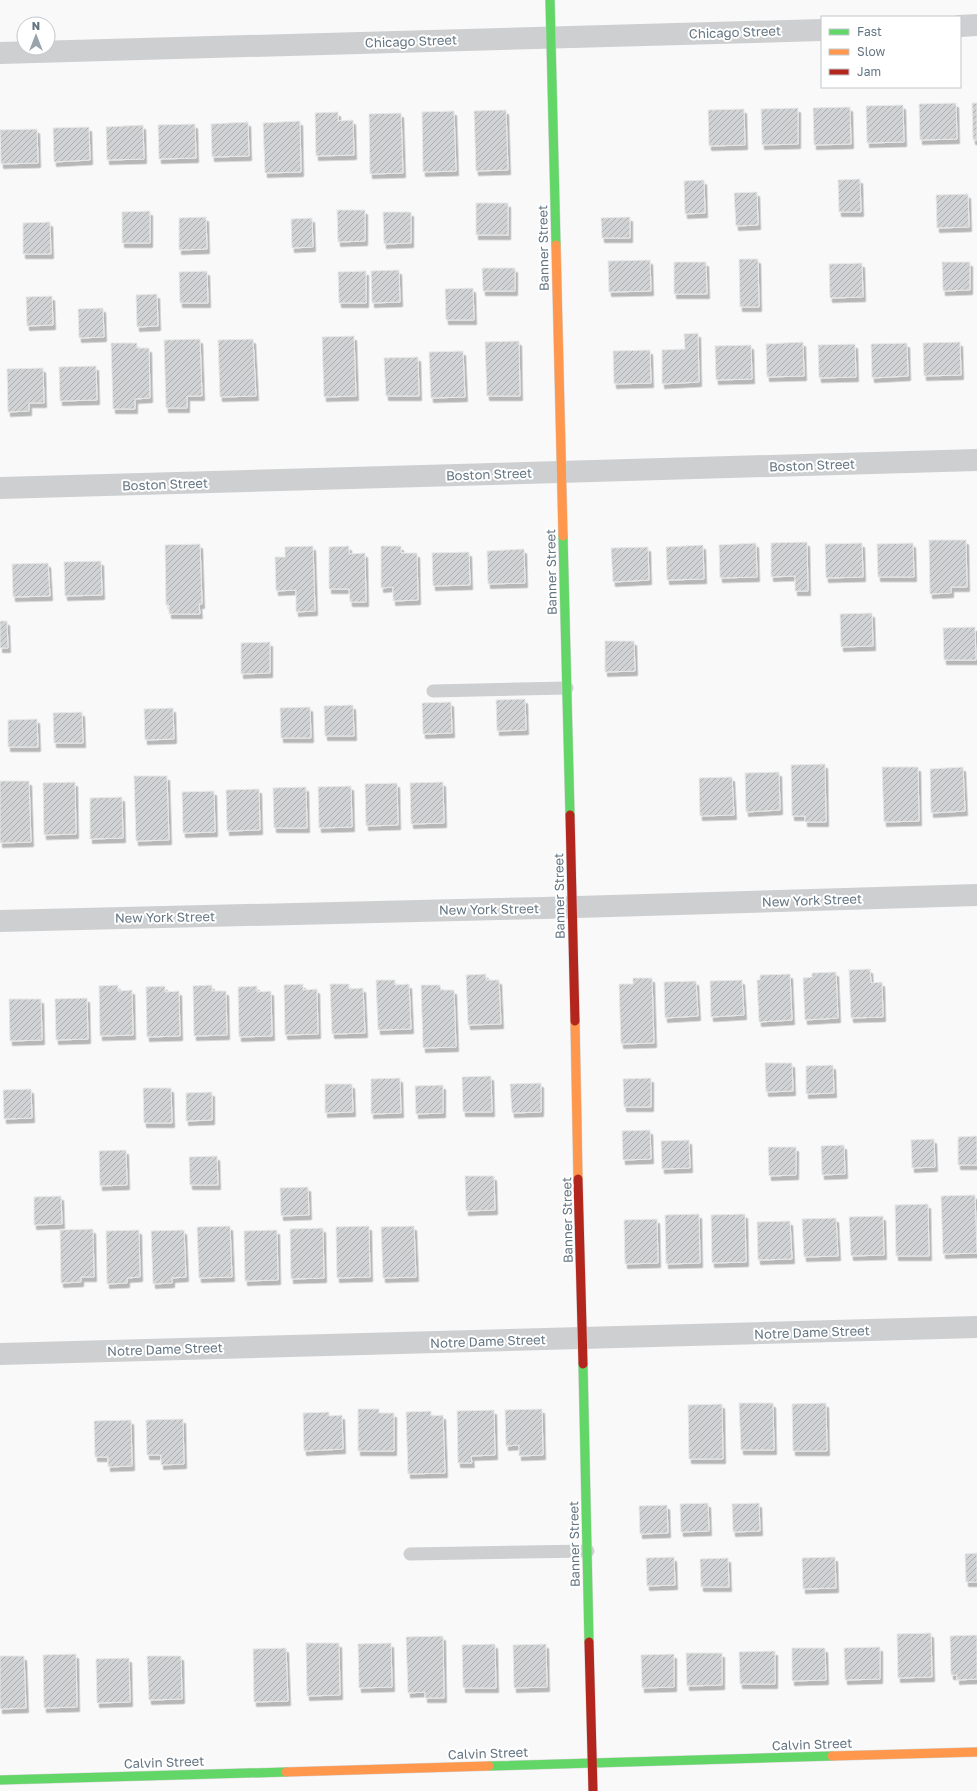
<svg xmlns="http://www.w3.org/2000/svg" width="977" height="1791" font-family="'Golos Text',sans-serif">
<defs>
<pattern id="building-hatch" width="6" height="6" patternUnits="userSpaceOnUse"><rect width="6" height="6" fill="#d0d2d3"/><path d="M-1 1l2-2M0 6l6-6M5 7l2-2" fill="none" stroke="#acafb1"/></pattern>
<filter id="shadow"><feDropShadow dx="2.5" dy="4.5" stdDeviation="0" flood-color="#0004"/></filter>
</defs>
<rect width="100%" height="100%" fill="#f9f9f9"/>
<g fill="url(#building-hatch)" stroke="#e8e8e8" filter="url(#shadow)">
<path d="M956,103L957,139L920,140L919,104Z"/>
<path d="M972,103H977V140H973Z"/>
<path d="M903,105L904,142L867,143L866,106Z"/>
<path d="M850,107L851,144L814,145L813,108Z"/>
<path d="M798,108V144L762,145L761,109Z"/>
<path d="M744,109L745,145L709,146L708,110Z"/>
<path d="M506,110L508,170L476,171L474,111Z"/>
<path d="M454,111L456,171L423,172L422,112Z"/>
<path d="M338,112V121L353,120L354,155L316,156L315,113Z"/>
<path d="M401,113L403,173L370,174L369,114Z"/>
<path d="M300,121L301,172L265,173L263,123Z"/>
<path d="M248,122L249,156L212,157L211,124Z"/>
<path d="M195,124L196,158L159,159L158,125Z"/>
<path d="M143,125L144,159L107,160L106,127Z"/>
<path d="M89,127L90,160L54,162L53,128Z"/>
<path d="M37,129L38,163L1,164L0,130Z"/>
<path d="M860,179L861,212H839L838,180Z"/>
<path d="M704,180L705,213L685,214L684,181Z"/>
<path d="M757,192L758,225L736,226L734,193Z"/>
<path d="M968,194L969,227L937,228L936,195Z"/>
<rect x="476" y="203" width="32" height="32"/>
<path d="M337,210H365V241L338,242Z"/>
<path d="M150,211V243H122V212Z"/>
<path d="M383,212H411V243L384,244Z"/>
<path d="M206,217L207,249L179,250V218Z"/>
<path d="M630,217V238H602L601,218Z"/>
<path d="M312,218L313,247L292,248L291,219Z"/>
<path d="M50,222L51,254H23V223Z"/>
<path d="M739,259H758L759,307H740Z"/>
<path d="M650,260L651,291L609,292L608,261Z"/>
<path d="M674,262H706L707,294H674Z"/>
<path d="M942,262H970V290L943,291Z"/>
<path d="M862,263L863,297L830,298L829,264Z"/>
<path d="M482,268H515V291H483Z"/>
<path d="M399,270L400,302L372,303L371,271Z"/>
<path d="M207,271L208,303H180L179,272Z"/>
<path d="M366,271V303H339L338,272Z"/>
<path d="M473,288L474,320H446L445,289Z"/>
<path d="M157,294L158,326L137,327L136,295Z"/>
<path d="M52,296L53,325L27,326L26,297Z"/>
<path d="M103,308L104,337L79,338L78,309Z"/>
<path d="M698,333L699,382L662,384V350L685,349L684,334Z"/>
<path d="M354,336L356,396L324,397L322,337Z"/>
<path d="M200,339L202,396H187V408H166L164,340Z"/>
<path d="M253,339L256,396L220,397L218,340Z"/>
<path d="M519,341L520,396H487L485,342Z"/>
<path d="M803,342L804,376L767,377L766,344Z"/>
<path d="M960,342L961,375L924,376L923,343Z"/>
<path d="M111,343H137V348H149L150,398L135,399V409H113Z"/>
<path d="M907,343L908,376L872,378L871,344Z"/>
<path d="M855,344L856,377L819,378L818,345Z"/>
<path d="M751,345L752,379L716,380L715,346Z"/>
<path d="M650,350L651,383L614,384L613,351Z"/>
<path d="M463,351L465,397L431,398L429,352Z"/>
<path d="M418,357L419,396H386L384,358Z"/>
<path d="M96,366L97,400L60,401L59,367Z"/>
<path d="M43,368L44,403H29V411L8,412L7,369Z"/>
<path d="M929,540H966L967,587H951V593L930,594Z"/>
<path d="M807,542L808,591H795V576L771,577V543Z"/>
<path d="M756,543L757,577L720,578L719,545Z"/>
<path d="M862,543L863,577L826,578L825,544Z"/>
<path d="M913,543L914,577H878L877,544Z"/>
<path d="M200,544L202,604H199L200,614H169V605H166L165,545Z"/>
<path d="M703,545L704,579L667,580L666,547Z"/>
<path d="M313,546L315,611L296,612V590L276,591L275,557H285V547Z"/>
<path d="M349,546V554L365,553L366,602H350L349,589H329V547Z"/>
<path d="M381,546H401V553H417L418,600L393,601V587L381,588Z"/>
<path d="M648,547L649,580L613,582L611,548Z"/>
<path d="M524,549L525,583L488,584L487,551Z"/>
<path d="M469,552L470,585L433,586L432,553Z"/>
<path d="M101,561L102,595L65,596L64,562Z"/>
<path d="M48,563L50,596L13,597L12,564Z"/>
<path d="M872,613L873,646L841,647L840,614Z"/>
<path d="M0,621H7L8,648H0Z"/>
<path d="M975,627L976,660H944L943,628Z"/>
<path d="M605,641H634L635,671L605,672Z"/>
<path d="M270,642V673L241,674V643Z"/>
<path d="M525,699L526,730L497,731L496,700Z"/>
<path d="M451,702L452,733L423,734L422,703Z"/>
<path d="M353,705L354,736H325L324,706Z"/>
<path d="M310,707L311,738H281L280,708Z"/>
<path d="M173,708L174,739L145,740L144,709Z"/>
<path d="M82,712L83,743H54L53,713Z"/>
<path d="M37,719L38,747H8V720Z"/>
<path d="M825,764L826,822H805V816H792L791,765Z"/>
<path d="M882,767H918L919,821L884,822Z"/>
<path d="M963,767L965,811L931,813L930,769Z"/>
<path d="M779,772L780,810L746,812L745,773Z"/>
<path d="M134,776H167L169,840L136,841Z"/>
<path d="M732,777L734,815L700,816L699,778Z"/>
<path d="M0,781H29L31,842L0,843Z"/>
<path d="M75,782L76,834L44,835L43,783Z"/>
<path d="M443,782L444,823L411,824L410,783Z"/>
<path d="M397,783L398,825L366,826L365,784Z"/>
<path d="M351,786L352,827L319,828L318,787Z"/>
<path d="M306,787L307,828H274L273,788Z"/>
<path d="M259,789L260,830L227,831L226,790Z"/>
<path d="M214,791L215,832L183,833L182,792Z"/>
<path d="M122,797L123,838L90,839V798Z"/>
<path d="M870,969L871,983L882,982L883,1017L851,1018L849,970Z"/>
<path d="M836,972L838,1018L805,1020L803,978L812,977V973Z"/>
<path d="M486,974V980H499L501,1024L468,1025L466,975Z"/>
<path d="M790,974L792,1020L759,1022L757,980H760V975Z"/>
<path d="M633,978H652L654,1043L621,1044L619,984H633Z"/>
<path d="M376,980H395V985L409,984L411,1029L378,1030Z"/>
<path d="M742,980L744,1015L711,1017L710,981Z"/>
<path d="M696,981L698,1016L665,1018L664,982Z"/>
<path d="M303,984V990L317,989L318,1034L285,1035L284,985Z"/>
<path d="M330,984H349V989L363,988L365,1033L332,1034Z"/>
<path d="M118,985V991L132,990L133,1035L100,1036L99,986Z"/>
<path d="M212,985V991H226L227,1035L194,1036L193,986Z"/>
<path d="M421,985H440L441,990H454L456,1047L423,1048Z"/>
<path d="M165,986V992L179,991L180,1036L147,1037L146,987Z"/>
<path d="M257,986V992L271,991L272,1036L239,1037L238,987Z"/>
<path d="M87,998L88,1039L56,1040L55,999Z"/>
<path d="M9,999H41L42,1040L10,1041Z"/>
<path d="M765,1063H792L793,1091L766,1092Z"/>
<path d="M833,1065L834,1093L806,1094V1066Z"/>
<path d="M491,1076L492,1112H463L462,1077Z"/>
<path d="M400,1078L401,1113L371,1114V1079Z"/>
<path d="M651,1078V1107H624L623,1079Z"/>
<path d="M541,1083V1112L512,1113L510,1084Z"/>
<path d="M325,1084H352L353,1112L325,1113Z"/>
<path d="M443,1085V1113L416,1114L415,1086Z"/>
<path d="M143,1088H171L172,1123H144Z"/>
<path d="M31,1089L32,1118L4,1119L3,1090Z"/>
<path d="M212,1092V1120L186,1121V1093Z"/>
<path d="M650,1130L651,1159L623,1160L622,1131Z"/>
<path d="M977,1136V1165H958V1137Z"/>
<path d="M934,1139L935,1167L912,1168L911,1140Z"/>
<path d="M689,1140L690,1168L662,1169L661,1141Z"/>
<path d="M844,1145L845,1174L822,1175L821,1146Z"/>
<path d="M768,1147H796V1175L769,1176Z"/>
<path d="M126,1150L127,1185L100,1186L99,1151Z"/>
<path d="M217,1156L218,1185H190L189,1157Z"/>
<path d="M465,1176H494L495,1210L466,1211Z"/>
<path d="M308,1187L309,1215L281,1216L280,1188Z"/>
<path d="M975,1195L977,1253L943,1254L941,1196Z"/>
<path d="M61,1196L62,1224L34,1225V1197Z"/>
<path d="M928,1204L929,1256H896L895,1205Z"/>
<path d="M699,1214L700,1263L666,1264L665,1215Z"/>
<path d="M745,1214L746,1262L712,1263L711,1215Z"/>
<path d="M883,1216L884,1255L851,1256L849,1217Z"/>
<path d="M836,1218L838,1256L804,1257L802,1219Z"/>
<path d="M657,1219L658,1263L625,1264L624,1220Z"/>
<path d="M790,1221L792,1259L758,1260L757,1222Z"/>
<path d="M230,1226L232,1277L199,1278L197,1227Z"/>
<path d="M369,1226L370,1277L337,1278L336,1227Z"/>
<path d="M414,1226L416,1277L383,1278L381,1227Z"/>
<path d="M323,1228L324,1278L291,1279L290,1229Z"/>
<path d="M93,1229L94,1277H81V1282L61,1283L60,1230Z"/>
<path d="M139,1230L140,1277L127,1278V1283L107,1284L106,1231Z"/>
<path d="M184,1230L186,1277L172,1278V1283L153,1284L151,1231Z"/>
<path d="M277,1230L278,1280L245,1281L244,1231Z"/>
<path d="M739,1403H773L774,1450H741Z"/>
<path d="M826,1403L827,1451H793L792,1404Z"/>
<path d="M722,1404L723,1459H689L688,1405Z"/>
<path d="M358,1409H379V1413H394V1451H358Z"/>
<path d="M542,1409L543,1455L519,1456V1445L506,1446L505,1410Z"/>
<path d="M494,1410L495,1455L471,1456L472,1463H458L457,1411Z"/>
<path d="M431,1411V1416L443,1415L445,1473L408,1474L406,1412Z"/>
<path d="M329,1412V1416L342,1415L343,1449L304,1451L303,1413Z"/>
<path d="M183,1419L184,1464L161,1465V1455H147L146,1420Z"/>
<path d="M131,1420L132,1466L108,1467V1457H95L94,1421Z"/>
<path d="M708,1503L709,1531L681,1532L680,1504Z"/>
<path d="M759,1503L760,1531L733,1532L732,1504Z"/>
<path d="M667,1505L668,1533L640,1534L639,1506Z"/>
<path d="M977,1553V1582H966L965,1554Z"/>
<path d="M674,1557L675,1585L647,1586L646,1558Z"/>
<path d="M835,1557L836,1588L803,1589L802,1558Z"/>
<path d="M728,1558L729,1587H701L700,1559Z"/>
<path d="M931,1633L932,1677L898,1678L897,1634Z"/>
<path d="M977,1635V1679L957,1680V1675H951L950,1636Z"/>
<path d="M443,1636L444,1698H425V1692L408,1693L406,1637Z"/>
<path d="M306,1643H339L340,1695L307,1696Z"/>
<path d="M391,1643L392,1687L359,1688L358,1644Z"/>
<path d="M495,1644L496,1688H463L462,1645Z"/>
<path d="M546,1644L547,1687L514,1688L513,1645Z"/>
<path d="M880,1647V1679L845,1680L844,1648Z"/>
<path d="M286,1648L288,1701L254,1702L253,1649Z"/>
<path d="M792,1648H825L826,1680L792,1681Z"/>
<path d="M775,1651V1684H740L739,1652Z"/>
<path d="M686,1653H722V1685L687,1686Z"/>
<path d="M76,1654L77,1707L44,1708L43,1655Z"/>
<path d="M674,1654V1687L642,1688L641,1655Z"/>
<path d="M0,1656H24L26,1708L0,1709Z"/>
<path d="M147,1656H181L182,1699L149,1700Z"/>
<path d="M129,1658L130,1702L97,1703L96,1659Z"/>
</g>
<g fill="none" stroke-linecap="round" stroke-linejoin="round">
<defs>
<g id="fast">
<path d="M550,0L556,245"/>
<path d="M563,536L570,815"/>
<path d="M583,1364L589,1642"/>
<path d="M489,1766L832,1756"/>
<path d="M0,1780L286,1772"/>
</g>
<g id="slow">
<path d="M556,245L563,536"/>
<path d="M575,1021L578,1179"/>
<path d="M832,1756L977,1752"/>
<path d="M286,1772L489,1766"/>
</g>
<g id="jam">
<path d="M570,815L575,1021"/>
<path d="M578,1179L583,1364"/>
<path d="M589,1642L593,1791"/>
</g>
</defs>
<use href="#fast" stroke="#d5d6d7" stroke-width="10"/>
<use href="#slow" stroke="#d5d6d7" stroke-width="10"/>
<use href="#jam" stroke="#d5d6d7" stroke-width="10"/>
<g stroke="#cecfd0" stroke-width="13">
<path d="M433,691L567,688"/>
<path d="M410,1554L588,1551"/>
</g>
<g stroke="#cecfd0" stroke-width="22">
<path d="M960,26L977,25"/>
<path d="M0,53L822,30"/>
<path d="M0,488L977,460"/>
<path d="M0,921L543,908L977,895"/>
<path d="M0,1354L977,1327"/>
</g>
<use href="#fast" stroke="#63d668" stroke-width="9"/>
<use href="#slow" stroke="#ff974d" stroke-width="9"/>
<use href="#jam" stroke="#b3261e" stroke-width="9"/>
</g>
<g text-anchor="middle" stroke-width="4" stroke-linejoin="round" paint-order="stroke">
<g font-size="13" fill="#657683" stroke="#fff">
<text transform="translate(735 32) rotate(-2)" y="5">Chicago Street</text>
<text transform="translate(411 41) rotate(-2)" y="5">Chicago Street</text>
<text transform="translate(543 248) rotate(-91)" y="5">Banner Street</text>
<text transform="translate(812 465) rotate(-2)" y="5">Boston Street</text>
<text transform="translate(489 474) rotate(-2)" y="5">Boston Street</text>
<text transform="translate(165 484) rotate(-2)" y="5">Boston Street</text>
<text transform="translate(551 572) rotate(-91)" y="5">Banner Street</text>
<text transform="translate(559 896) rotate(-91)" y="5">Banner Street</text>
<text transform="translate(812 900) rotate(-2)" y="5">New York Street</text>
<text transform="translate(489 909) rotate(-1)" y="5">New York Street</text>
<text transform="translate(165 917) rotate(-1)" y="5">New York Street</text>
<text transform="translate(567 1220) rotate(-91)" y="5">Banner Street</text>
<text transform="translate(812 1332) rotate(-2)" y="5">Notre Dame Street</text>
<text transform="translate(488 1341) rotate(-2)" y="5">Notre Dame Street</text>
<text transform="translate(165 1349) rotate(-2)" y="5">Notre Dame Street</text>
<text transform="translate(574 1544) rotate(-91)" y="5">Banner Street</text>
<text transform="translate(812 1744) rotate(-2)" y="5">Calvin Street</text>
<text transform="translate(488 1753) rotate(-2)" y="5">Calvin Street</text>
<text transform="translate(164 1762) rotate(-2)" y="5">Calvin Street</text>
</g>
</g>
<rect x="821" y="16" width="140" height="72" fill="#ffffff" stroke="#c1c8cd"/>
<rect x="829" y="29" width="20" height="6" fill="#63d668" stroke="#c1c8cd"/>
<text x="857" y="36" font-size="12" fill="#657683">Fast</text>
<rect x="829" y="49" width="20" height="6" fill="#ff974d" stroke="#c1c8cd"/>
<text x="857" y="56" font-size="12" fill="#657683">Slow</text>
<rect x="829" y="69" width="20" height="6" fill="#b3261e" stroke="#c1c8cd"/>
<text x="857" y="76" font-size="12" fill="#657683">Jam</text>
<g transform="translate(36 36)"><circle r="19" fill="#ffffff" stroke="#c1c8cd"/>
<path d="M0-3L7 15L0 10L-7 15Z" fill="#99a4ac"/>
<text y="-6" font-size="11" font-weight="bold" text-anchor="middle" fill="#657683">N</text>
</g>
</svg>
